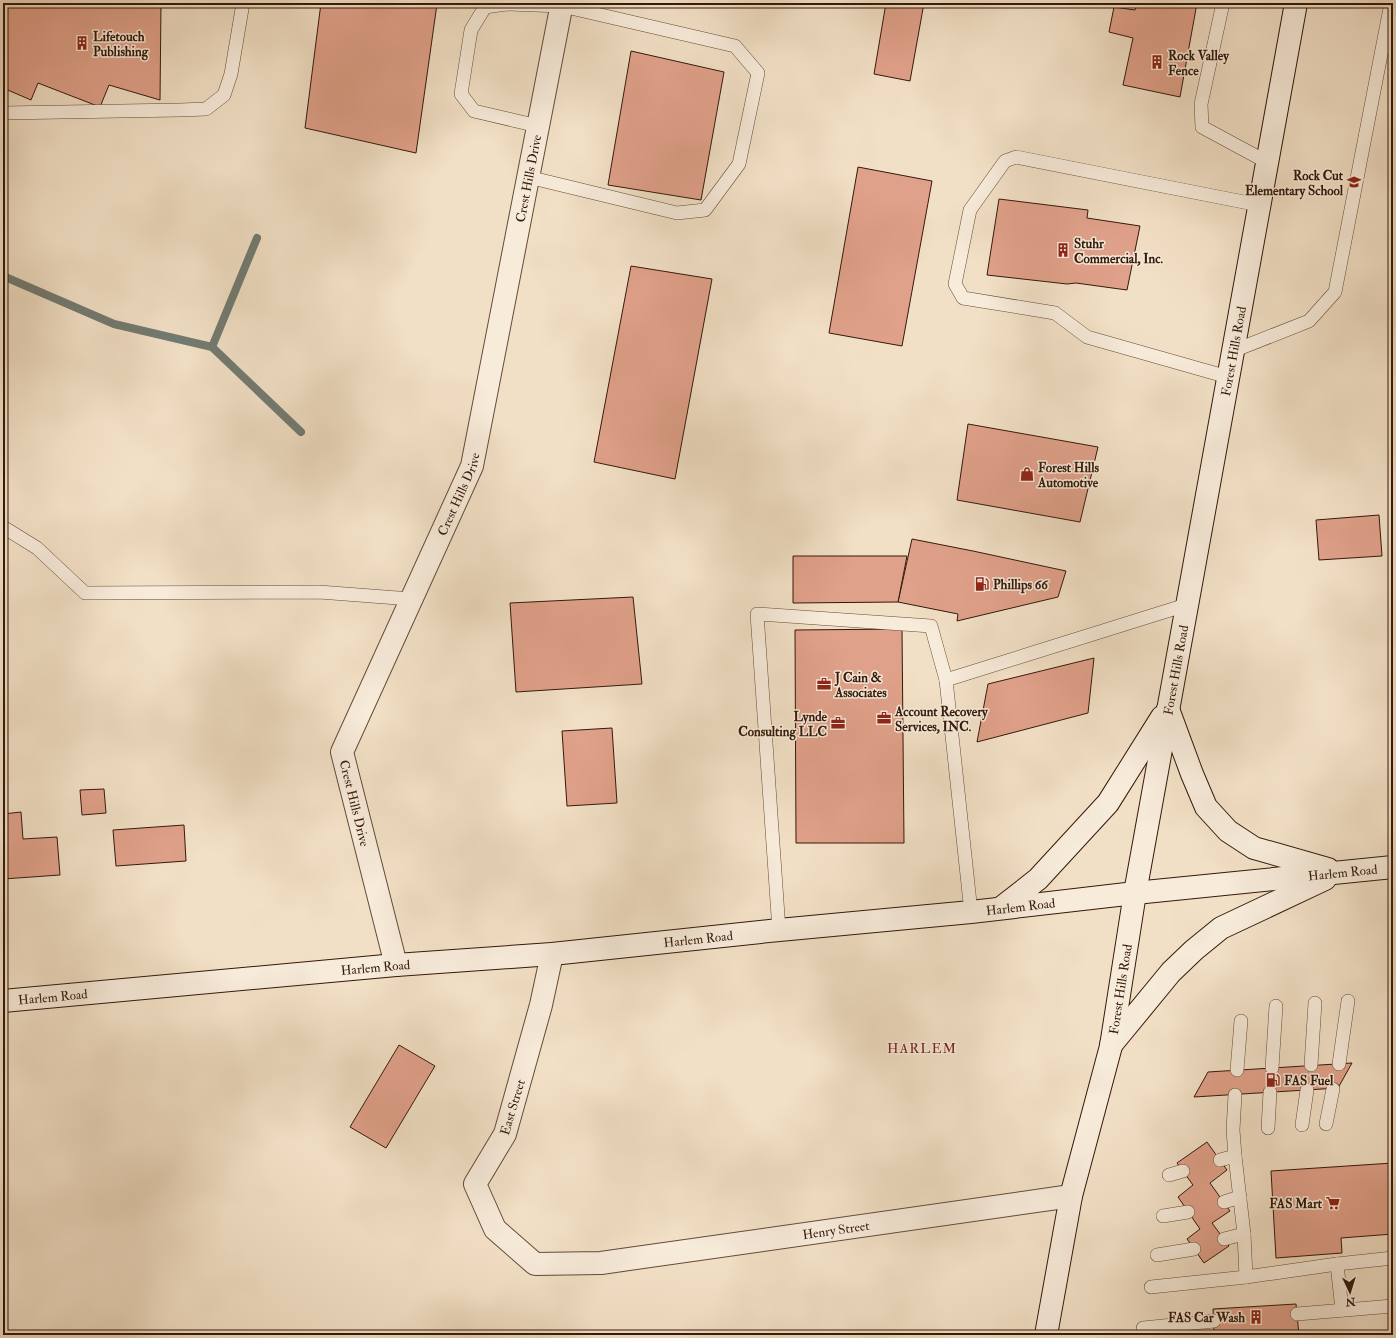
<svg xmlns="http://www.w3.org/2000/svg" width="1396" height="1338" font-family="'IM FELL Double Pica',serif">
<rect width="100%" height="100%" fill="#f2e0c6"/>
<filter id="stains"><feTurbulence type="fractalNoise" baseFrequency=".005" numOctaves="4"/><feColorMatrix values="0 0 0 0 .2 0 0 0 0 .09 0 0 0 0 .02 0 0 0 .5 -.17"/></filter>
<radialGradient id="worn" r=".72"><stop offset=".6" stop-color="#630" stop-opacity="0"/><stop offset="1" stop-color="#630" stop-opacity=".3"/></radialGradient>
<g fill="none" stroke-linecap="round" stroke-linejoin="round">
<g stroke="#727b72" stroke-width="8">
<path d="M3,276L114,324L212,347L301,432"/>
<path d="M212,347L257,238"/>
</g>
</g>
<g fill="#e0a18a" stroke="#34180a">
<path d="M3,3H161L160,100L109,85L100,107L38,83L31,100L3,88Z"/>
<path d="M321,3L437,4L416,153L305,128Z"/>
<path d="M886,3H924L910,81L874,74Z"/>
<path d="M1137,3H1197L1180,97L1123,85L1133,38L1109,32L1114,7L1135,10Z"/>
<path d="M631,51L724,72L701,200L608,185Z"/>
<path d="M858,167L932,181L902,346L829,333Z"/>
<path d="M999,199L1088,210L1087,218L1140,226L1127,290L1076,283L1067,284L987,275Z"/>
<path d="M631,266L712,279L675,479L594,462Z"/>
<path d="M968,424L1098,447L1080,522L957,500Z"/>
<path d="M1379,515L1382,556L1319,560L1316,520Z"/>
<path d="M912,539L973,551L1066,571L1058,597L957,621L958,614L898,602Z"/>
<path d="M793,556H907L898,602L793,603Z"/>
<path d="M633,597L642,684L516,692L510,603Z"/>
<path d="M902,629L904,843H796L795,630Z"/>
<path d="M1094,658L1088,713L977,742L988,684Z"/>
<path d="M612,728L617,803L567,806L562,731Z"/>
<path d="M104,789L106,813L82,815L80,790Z"/>
<path d="M21,812L23,839L57,837L60,875L3,879V814Z"/>
<path d="M184,825L186,861L116,866L113,830Z"/>
<path d="M399,1045L435,1066L386,1148L350,1127Z"/>
<path d="M1352,1063L1338,1088L1194,1097L1208,1072Z"/>
<path d="M1207,1142L1227,1170L1210,1183L1230,1211L1212,1223L1229,1246L1204,1263L1187,1239L1200,1229L1178,1197L1193,1185L1177,1163Z"/>
<path d="M1393,1163V1234L1341,1238L1342,1253L1276,1258L1271,1171Z"/>
<path d="M1296,1304L1299,1335H1276L1275,1332L1214,1335L1213,1309Z"/>
</g>
<g fill="none" stroke-linecap="round" stroke-linejoin="round">
<defs>
<g id="lane">
<path d="M1223,3L1201,104L1202,127L1267,162"/>
<path d="M3,113L180,110L206,109L224,95L231,74L243,3"/>
<path d="M528,177L677,213L705,210L739,164L758,73L735,46L562,6L506,4L485,7L471,30L461,94L474,111L538,126"/>
<path d="M1233,351L1309,321L1335,292L1391,3"/>
<path d="M1228,377L1087,337L1055,313L963,298L955,284L970,210L1005,161L1016,157L1259,205"/>
<path d="M3,527L37,548L85,593L319,592L411,599"/>
<path d="M971,912L946,680L1186,605"/>
<path d="M779,930L757,614L931,626L946,680"/>
<path d="M1339,1064L1348,1001"/>
<path d="M1311,1065L1315,1003"/>
<path d="M1272,1068L1276,1006"/>
<path d="M1237,1070L1241,1021"/>
<path d="M1235,1095L1233,1130L1235,1156L1244,1234L1246,1277"/>
<path d="M1326,1124L1333,1089"/>
<path d="M1302,1125L1307,1090"/>
<path d="M1268,1128L1270,1092"/>
<path d="M1220,1160L1235,1156"/>
<path d="M1169,1175L1183,1171"/>
<path d="M1224,1202L1240,1197"/>
<path d="M1163,1216L1188,1212"/>
<path d="M1224,1239L1244,1234"/>
<path d="M1157,1255L1194,1249"/>
<path d="M1337,1264L1342,1310"/>
<path d="M1151,1287L1246,1277L1337,1264L1393,1258"/>
<path d="M1297,1314L1393,1306"/>
<path d="M1143,1328L1214,1321"/>
</g>
<g id="street">
<path id="s1" d="M552,954L541,1005L505,1134L475,1184L495,1229L535,1264L601,1263L1071,1196"/>
<path id="s2" d="M396,965L342,752L472,466L562,3"/>
</g>
<g id="secondary">
<path d="M1168,709L1192,774L1206,807L1228,831L1254,848L1328,869"/>
<path d="M1001,908L1038,879L1108,803L1162,717"/>
<path id="s3" d="M3,1001L396,965L552,954L779,930L971,912L1135,893L1393,867"/>
<path d="M1111,1045L1171,972L1194,950L1221,928L1325,879"/>
<path id="s4" d="M1046,1335L1071,1196L1111,1046L1135,893L1296,3"/>
</g>
</defs>
<use href="#lane" stroke="#644a39" stroke-width="14"/>
<use href="#street" stroke="#644a39" stroke-width="24"/>
<use href="#secondary" stroke="#34180a" stroke-width="24"/>
<use href="#lane" stroke="#f7ebda" stroke-width="13"/>
<use href="#street" stroke="#f7ebda" stroke-width="22"/>
<use href="#secondary" stroke="#f7ebda" stroke-width="22"/>
</g>
<defs>
<symbol id="building-bare" viewBox="-9 -9 18 18"><path d="M-4-6H4V6H1V3H-1V6H-4ZM-2.5-4.3h1.7v1.8h-1.7ZM.8-4.3h1.7v1.8H.8ZM-2.5-1h1.7V.8h-1.7ZM.8-1h1.7V.8H.8Z" fill="#8f2418" stroke="#f7ebda" stroke-width="2.5" paint-order="stroke"/></symbol>
<symbol id="school-bare" viewBox="-9 -9 18 18"><path d="M0-5L7-2L0 1L-7-2ZM-4 1L0 2.5L4 1V4Q0 6-4 4Z" fill="#8f2418" stroke="#f7ebda" stroke-width="2.5" paint-order="stroke"/></symbol>
<symbol id="shop-bare" viewBox="-9 -9 18 18"><path d="M-5-2.5h2.3a2.7 3.5 0 0 1 5.4 0H5L5.5 6h-11ZM-1.5-2.5h3a1.5 2.3 0 0 0-3 0Z" fill="#8f2418" stroke="#f7ebda" stroke-width="2.5" paint-order="stroke"/></symbol>
<symbol id="fuel-bare" viewBox="-9 -9 18 18"><path d="M-5.5-6h7V0h2V4h1.3V-2.5L3-4.5l.8-.8L6-3V5H2.5V1h-1V6h-7ZM-4.2-4.7v3.2H.2V-4.7Z" fill="#8f2418" stroke="#f7ebda" stroke-width="2.5" paint-order="stroke"/></symbol>
<symbol id="office-bare" viewBox="-9 -9 18 18"><path d="M-6-3h4V-5.5h4V-3h4V5H-6ZM-1-4.5V-3h2v-1.5ZM-6 0V1H6V0Z" fill="#8f2418" stroke="#f7ebda" stroke-width="2.5" paint-order="stroke"/></symbol>
<symbol id="supermarket-bare" viewBox="-9 -9 18 18"><path d="M-6-5.5h2.5l.6 2H6L4.5 2H-2.5L-4.4-4H-6ZM-1.5 3.2a1.3 1.3 0 1 0 .1 0ZM3 3.2a1.3 1.3 0 1 0 .1 0Z" fill="#8f2418" stroke="#f7ebda" stroke-width="2.5" paint-order="stroke"/></symbol>
</defs>
<g fill-rule="evenodd">
<use href="#building-bare" x="72" y="33" width="20" height="20"/>
<use href="#building-bare" x="1147" y="52" width="20" height="20"/>
<use href="#school-bare" x="1344" y="172" width="20" height="20"/>
<use href="#building-bare" x="1053" y="240" width="20" height="20"/>
<use href="#shop-bare" x="1017" y="464" width="20" height="20"/>
<use href="#fuel-bare" x="972" y="574" width="20" height="20"/>
<use href="#office-bare" x="814" y="674" width="20" height="20"/>
<use href="#office-bare" x="874" y="708" width="20" height="20"/>
<use href="#office-bare" x="828" y="713" width="20" height="20"/>
<use href="#fuel-bare" x="1263" y="1070" width="20" height="20"/>
<use href="#supermarket-bare" x="1323" y="1193" width="20" height="20"/>
<use href="#building-bare" x="1246" y="1307" width="20" height="20"/>
</g>
<g text-anchor="middle" stroke-width="3" stroke-linejoin="round" paint-order="stroke">
<g font-size="13" font-weight="bold" fill="#34180a" stroke="#f7ebda" text-anchor="start">
<text x="93" y="41">Lifetouch<tspan x="93" dy="15">Publishing</tspan></text>
<text x="1168" y="60">Rock Valley<tspan x="1168" dy="15">Fence</tspan></text>
<text x="1343" y="180" text-anchor="end">Rock Cut<tspan x="1343" dy="15">Elementary School</tspan></text>
<text x="1074" y="248">Stuhr<tspan x="1074" dy="15">Commercial, Inc.</tspan></text>
<text x="1038" y="472">Forest Hills<tspan x="1038" dy="15">Automotive</tspan></text>
<text x="993" y="589">Phillips 66</text>
<text x="835" y="682">J Cain &amp;<tspan x="835" dy="15">Associates</tspan></text>
<text x="895" y="716">Account Recovery<tspan x="895" dy="15">Services, INC.</tspan></text>
<text x="827" y="721" text-anchor="end">Lynde<tspan x="827" dy="15">Consulting LLC</tspan></text>
<text x="1284" y="1085">FAS Fuel</text>
<text x="1322" y="1208" text-anchor="end">FAS Mart</text>
<text x="1245" y="1322" text-anchor="end">FAS Car Wash</text>
</g>
<g font-size="13" fill="#34180a" stroke="#f7ebda">
<text dy="5" stroke="none"><textPath href="#s2" startOffset="827">Crest Hills Drive</textPath></text>
<text dy="5" stroke="none"><textPath href="#s4" startOffset="1002">Forest Hills Road</textPath></text>
<text dy="5" stroke="none"><textPath href="#s2" startOffset="503">Crest Hills Drive</textPath></text>
<text dy="5" stroke="none"><textPath href="#s4" startOffset="678">Forest Hills Road</textPath></text>
<text transform="translate(355 803) rotate(76)" y="5">Crest Hills Drive</text>
<text dy="5" stroke="none"><textPath href="#s3" startOffset="1346">Harlem Road</textPath></text>
<text dy="5" stroke="none"><textPath href="#s3" startOffset="1022">Harlem Road</textPath></text>
<text dy="5" stroke="none"><textPath href="#s3" startOffset="698">Harlem Road</textPath></text>
<text dy="5" stroke="none"><textPath href="#s3" startOffset="374">Harlem Road</textPath></text>
<text dy="5" stroke="none"><textPath href="#s4" startOffset="354">Forest Hills Road</textPath></text>
<text dy="5" stroke="none"><textPath href="#s3" startOffset="50">Harlem Road</textPath></text>
<text transform="translate(512 1107) rotate(-73)" y="5">East Street</text>
<text dy="5" stroke="none"><textPath href="#s1" startOffset="650">Henry Street</textPath></text>
</g>
<g font-size="14" letter-spacing="1" fill="#7a1f14" stroke="#f7ebda">
<text x="922" y="1053">HARLEM</text>
</g>
</g>
<rect width="1396" height="1338" fill="none" stroke="#f2e0c6" stroke-width="16"/>
<rect x="4" y="4" width="1388" height="1330" fill="none" stroke="#34180a" stroke-width="2"/>
<rect x="8" y="8" width="1380" height="1322" fill="none" stroke="#34180a"/>
<g transform="translate(1350 1292) rotate(176)" stroke="#f7ebda" stroke-width="3" paint-order="stroke">
<path d="M0-3L7 15L0 10L-7 15Z" fill="#34180a"/>
<text y="-6" font-size="11" font-weight="bold" text-anchor="middle" fill="#34180a">N</text>
</g>
<rect width="100%" height="100%" filter="url(#stains)"/>
<rect width="100%" height="100%" fill="url(#worn)"/>
</svg>
